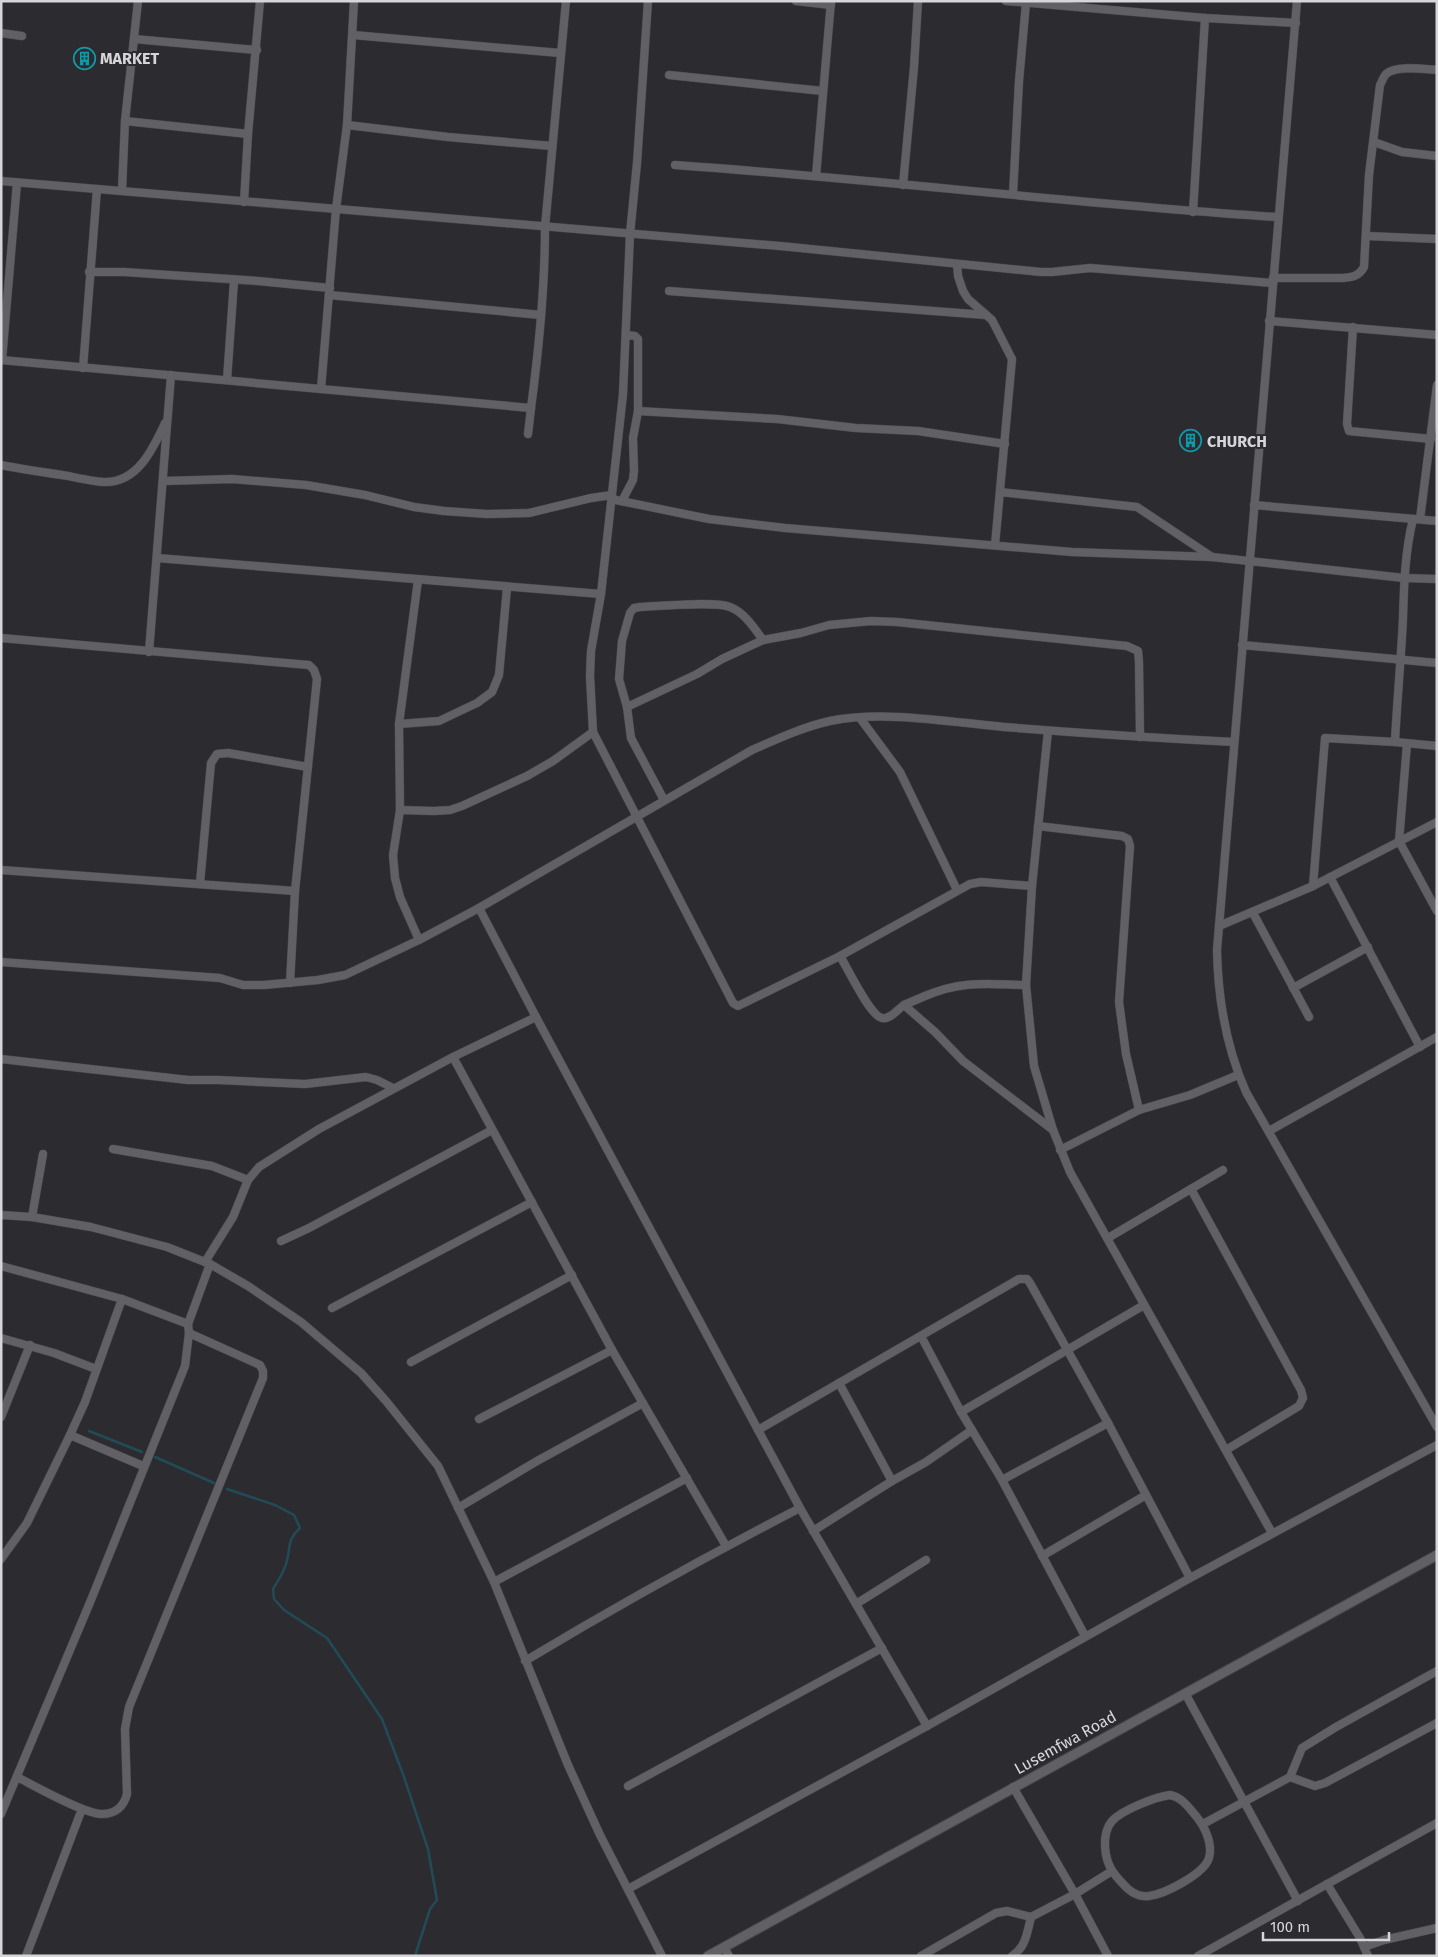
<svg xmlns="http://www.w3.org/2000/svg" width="1438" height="1957" font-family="'Fira Sans',sans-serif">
<rect width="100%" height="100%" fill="#2c2c30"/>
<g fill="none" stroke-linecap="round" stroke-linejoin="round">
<g stroke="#224b58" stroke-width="2.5">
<path d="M89,1431L142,1452"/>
<path d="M155,1457L214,1483"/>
<path d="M227,1489L275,1505L294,1515L300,1528C286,1541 291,1549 286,1564C283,1574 278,1581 273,1589L274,1599L284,1610L327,1638L382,1719L404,1777L428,1849L437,1900L430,1909L415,1956"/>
</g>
<defs>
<g id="minor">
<path d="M648,1L637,163L630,234L623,394L601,594L591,651L590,676L593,732L733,1003L738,1006L840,956L970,884L981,882L1032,886"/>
<path d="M796,1L831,5"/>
<path d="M1006,1L1205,18L1296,23"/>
<path d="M1297,1L1217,950C1218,999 1226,1047 1246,1092L1437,1427"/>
<path d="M1,33L22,36"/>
<path d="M353,35L560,53"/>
<path d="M134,39L257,50"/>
<path d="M669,75L823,91"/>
<path d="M125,121L248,134"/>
<path d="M347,125L448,137L552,146"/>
<path d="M1374,142L1402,152L1437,156"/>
<path d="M675,165C876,179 1076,204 1277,217"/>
<path d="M816,176L831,1"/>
<path d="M1,181L780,246L1041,272H1052L1090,268L1273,283"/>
<path d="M903,185L914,67L918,1"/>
<path d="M122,190L125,121L138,1"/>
<path d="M1013,194L1019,81L1026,3"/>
<path d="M244,202L248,134L260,1"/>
<path d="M1193,212L1205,18"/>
<path d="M1367,236L1437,239"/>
<path d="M957,264L958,276L963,291L968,299L992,320L1012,359L995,545"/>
<path d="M89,272H124L258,281L330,288"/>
<path d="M1273,278H1343C1353,277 1359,276 1364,267L1369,175L1380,85C1382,82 1383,77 1386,74C1396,65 1424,69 1437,70"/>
<path d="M669,291L986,315"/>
<path d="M329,295L541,315"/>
<path d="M1269,321L1437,335"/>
<path d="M1353,327L1347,424L1349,431L1431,439"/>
<path d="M1,360L531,408C539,348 545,288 545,227L566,1"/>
<path d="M2,360L17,183"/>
<path d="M83,368L97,189"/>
<path d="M227,380L234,281"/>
<path d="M321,389L336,209L347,125L354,1"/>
<path d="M638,411L777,419L856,428L918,431L1005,444"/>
<path d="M528,434L531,408"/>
<path d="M1,465C21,469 41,472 62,475C75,477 89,481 103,482C137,484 153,449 165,423"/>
<path d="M164,481L232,479L306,485L365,495L414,507L444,511L487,514L529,513L591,498L612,495"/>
<path d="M1000,492L1137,507L1212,557"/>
<path d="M611,499L709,519L785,528L1072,552L1212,557L1404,578L1437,579"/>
<path d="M622,501L633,480L634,471L633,438L638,411V339L635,336L626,335"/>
<path d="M1254,505L1437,521"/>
<path d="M1420,519L1437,385"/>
<path d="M157,558L601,594"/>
<path d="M418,580L399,724L400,810L393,855L395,878L400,897L419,940"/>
<path d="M1,638L309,665L314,670L317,679L295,891L290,983"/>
<path d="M1242,645L1437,663"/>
<path d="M149,652L171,375"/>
<path d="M627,707L697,674L722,659L763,640L801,633L829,625L871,621L897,622L1127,646L1138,651L1139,662L1140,737"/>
<path d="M860,718L900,772L957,890"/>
<path d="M399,724L439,721L477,703L492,692L499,675L507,588"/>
<path d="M1048,731L1032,886L1026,985L1034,1066L1053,1130L1070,1172L1272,1533"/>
<path d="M1395,742C1397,701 1401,660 1403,618C1404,584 1405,552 1413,519"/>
<path d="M1407,744L1399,841L1437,911"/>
<path d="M664,800L631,738L627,707L619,679L622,641L630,613L634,608L640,607C659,606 715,601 730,607C744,612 755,629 763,640"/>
<path d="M400,810L434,811L450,810L462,806L527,776L553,761L593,732"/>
<path d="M1038,826L1122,836L1128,839L1130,846L1119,1002L1126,1054L1139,1110"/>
<path d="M1,870L295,891"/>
<path d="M1330,877L1420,1047"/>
<path d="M200,883L211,763L217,754L228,753L308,767"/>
<path d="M1313,886L1325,738L1395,742L1437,746"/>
<path d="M479,908L536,1017L800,1508L927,1726"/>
<path d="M1253,913L1309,1017"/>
<path d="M1219,926L1313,886L1437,822"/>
<path d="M840,956C847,967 870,1016 882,1018C890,1020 898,1009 904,1005C911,1002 918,999 925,996C962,980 988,984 1026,985"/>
<path d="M1,962L220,978L243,985H264L318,980L345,975L419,940L479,908L752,750C777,739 803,727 830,721C882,710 950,722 1004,727C1080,733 1157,738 1234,742"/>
<path d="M1293,988L1368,947"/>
<path d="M904,1005L935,1032L963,1061L1053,1130"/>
<path d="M536,1017L453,1057L612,1350L726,1546"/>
<path d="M1,1059L188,1080H218L305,1084L366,1077L377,1080L393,1088"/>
<path d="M1269,1131L1437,1037"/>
<path d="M113,1149L212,1166L248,1180"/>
<path d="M1060,1150L1139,1110L1190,1095L1238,1075"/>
<path d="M1191,1189L1301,1390L1303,1398L1299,1406L1226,1450"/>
<path d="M1,1215L32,1217L91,1227L167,1247L210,1264L248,1286L301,1322L361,1373L386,1401L438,1466L494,1582L568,1765L600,1835L662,1956"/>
<path d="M32,1217L43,1154"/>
<path d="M1108,1238L1223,1170"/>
<path d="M281,1241L309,1228L492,1130"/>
<path d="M205,1262L233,1217L248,1180L259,1167L319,1129L453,1057"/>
<path d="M1,1266L122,1299L188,1324"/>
<path d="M332,1308L532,1202"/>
<path d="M921,1336L961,1412L1002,1480L1085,1636"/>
<path d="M1,1338L54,1353L96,1369"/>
<path d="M411,1362L572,1275"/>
<path d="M839,1383L892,1481"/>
<path d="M961,1412L1144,1305"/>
<path d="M1,1417L30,1345"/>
<path d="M479,1419L612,1350"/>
<path d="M758,1430L1019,1279H1027L1030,1283L1108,1423L1190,1578"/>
<path d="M70,1435L143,1466"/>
<path d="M1002,1480L1108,1423"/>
<path d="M458,1508L537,1461L643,1403"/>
<path d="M813,1531L892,1481L926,1462L972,1430"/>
<path d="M1042,1556L1146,1495"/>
<path d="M1,1559L27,1523L70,1435L85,1402L122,1299"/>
<path d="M494,1582L687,1478"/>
<path d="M856,1604L926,1560"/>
<path d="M525,1661C615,1607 707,1556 800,1508"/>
<path d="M1185,1693L1298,1901"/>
<path d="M17,1777C35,1786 84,1814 102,1814C116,1814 124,1806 127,1794L125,1729L129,1707L263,1378V1371L260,1365L189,1333"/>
<path d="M1290,1777L1315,1786L1325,1783L1437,1723"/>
<path d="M628,1786L882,1648"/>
<path d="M1013,1787L1075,1894L1108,1956"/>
<path d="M1170,1795C1182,1797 1189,1808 1196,1816C1205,1827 1213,1844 1209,1858C1204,1874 1165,1894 1149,1896C1142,1897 1134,1894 1128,1889C1123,1884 1117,1878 1113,1872C1104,1859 1101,1834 1112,1821C1122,1810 1155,1797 1170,1795Z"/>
<path d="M1,1814L91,1600L185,1366L189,1333L188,1324L210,1264"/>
<path d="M1203,1824L1290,1777L1302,1748L1336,1727L1437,1671"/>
<path d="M1327,1884L1360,1938L1368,1956"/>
<path d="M628,1889L927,1726L1190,1578L1437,1445"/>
<path d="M724,1947L729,1956"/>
<path d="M1364,1947L1384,1940L1437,1928"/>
<path d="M26,1956L82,1809"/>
<path d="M921,1956L996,1913L1007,1911L1031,1917L1075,1894L1112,1871"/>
<path d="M1012,1956C1026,1947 1027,1933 1031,1917"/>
<path d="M1198,1956L1437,1823"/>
</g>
<path id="tertiary" d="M708,1956L1437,1555"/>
</defs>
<use href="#minor" stroke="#46474a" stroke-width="9"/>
<use href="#tertiary" stroke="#46474a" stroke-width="11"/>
<use href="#minor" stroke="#616165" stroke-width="8"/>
<use href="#tertiary" stroke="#616165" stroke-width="9"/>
</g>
<defs>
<symbol id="building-ring" viewBox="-11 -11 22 22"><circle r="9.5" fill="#2c2c30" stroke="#0f9aa8" stroke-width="1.5"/><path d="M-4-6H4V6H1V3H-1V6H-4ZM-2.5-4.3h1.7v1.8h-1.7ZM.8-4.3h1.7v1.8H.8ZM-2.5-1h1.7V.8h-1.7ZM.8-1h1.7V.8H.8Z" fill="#0f9aa8"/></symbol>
</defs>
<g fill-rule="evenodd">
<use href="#building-ring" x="72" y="46" width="25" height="25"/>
<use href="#building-ring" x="1178" y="428" width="25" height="25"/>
</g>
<g text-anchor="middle" stroke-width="4" stroke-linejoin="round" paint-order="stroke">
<g font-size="16" font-weight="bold" fill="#d6d6d8" stroke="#2c2c30" text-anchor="start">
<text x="100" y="64">MARKET</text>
<text x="1207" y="447">CHURCH</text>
</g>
<g font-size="16" fill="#d6d6d8" stroke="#2c2c30">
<text transform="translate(1065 1742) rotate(-29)" y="6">Lusemfwa Road</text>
</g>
</g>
<rect width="1438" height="1957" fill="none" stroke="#d6d6d8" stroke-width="5"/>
<path d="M1263 1932v8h126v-8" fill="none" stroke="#d6d6d8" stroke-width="2.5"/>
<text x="1270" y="1932" font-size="15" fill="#d6d6d8" stroke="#2c2c30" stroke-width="4" paint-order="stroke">100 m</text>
</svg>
